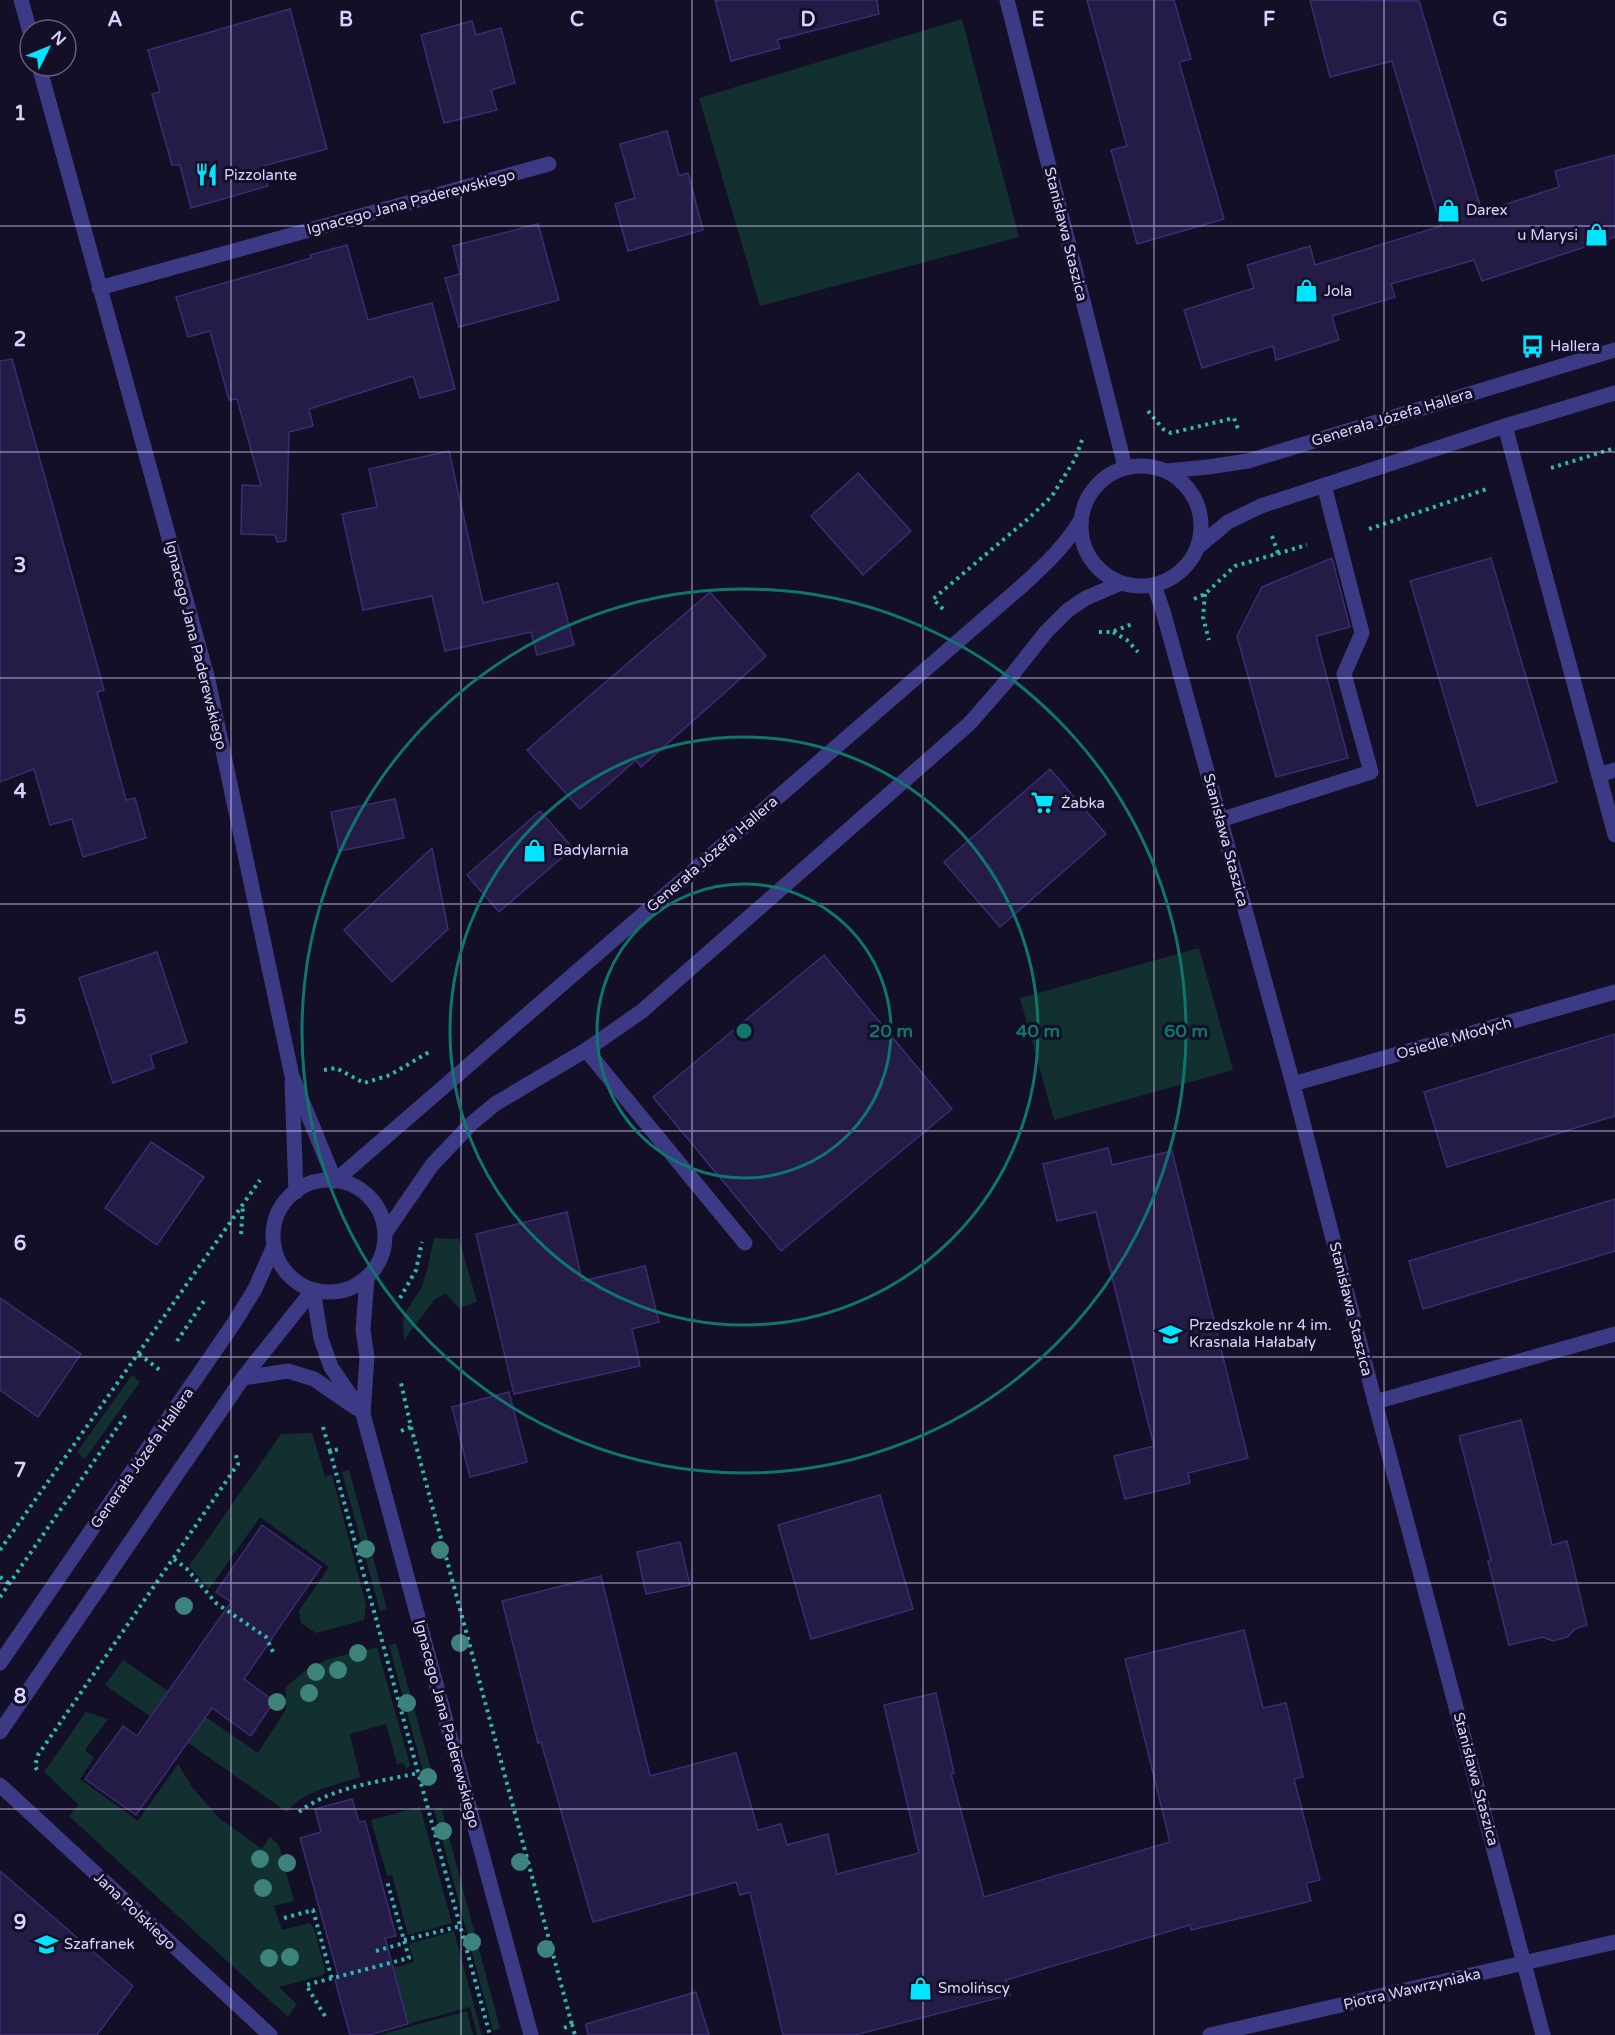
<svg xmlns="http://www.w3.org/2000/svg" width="1615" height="2035" font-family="'Varela Round',sans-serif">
<rect width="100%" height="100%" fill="#130f26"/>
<g fill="#12302f">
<path d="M962,19L1019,237L760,306L699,98Z"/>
<path d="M1199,948L1233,1070L1054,1120L1020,998Z"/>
<path d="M434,1238L459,1239L477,1302L459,1308L446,1294L435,1299L404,1340L403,1316L420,1290L426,1275Z"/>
<path d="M132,1375L140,1382L85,1459L77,1452Z"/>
<path d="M312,1433L325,1476L332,1475L366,1605L364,1620L316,1633L301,1623L299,1611L329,1567L260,1517L209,1589L189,1566L281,1434Z"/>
<path d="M349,1470L387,1609L380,1611L342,1472Z"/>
<path d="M396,1643L433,1777L425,1779L389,1645Z"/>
<path d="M377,1647L410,1765L406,1770L404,1763L397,1764L386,1724L350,1734L360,1777C337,1785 302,1791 287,1812L105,1685L123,1660L258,1753L286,1709V1687L306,1670L328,1659Z"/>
<path d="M86,1712L108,1719L85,1750L94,1758L80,1779L138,1821L178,1764L192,1787L219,1818L262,1849L270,1837L279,1845L294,1901L274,1906L282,1930L310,1923L314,1928L325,1970L324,1974L320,1976L279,1987L297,2004L288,2017L69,1816L79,1805L44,1772Z"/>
<path d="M420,1807L452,1923L408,1935L392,1875L387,1876L371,1820Z"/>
<path d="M441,1807L500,2028L493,2031L434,1809Z"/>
<path d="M454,1931L482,2035H477L470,2007L408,2024L393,1966L398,1967L414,1962L409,1944Z"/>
<path d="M467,2011L473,2035H379Z"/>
</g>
<g fill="#241b47" stroke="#3b2d73" stroke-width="1.5">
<path d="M715,0H877L879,14L777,40L780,48L731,61Z"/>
<path d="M1087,0H1174L1191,59L1179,62L1224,219L1137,244L1111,150L1127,146Z"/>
<path d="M1310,0L1419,1L1482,212L1559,187L1555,171L1615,155V237L1482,281L1474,260L1391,284L1395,297L1332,316L1339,340L1276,360L1273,346L1202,368L1184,310L1254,288L1247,265L1310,246L1315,265L1441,226L1392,61L1330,77Z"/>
<path d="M290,9L327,149L263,166L268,186L191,208L180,165H172L152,94L160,92L148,50Z"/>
<path d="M472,21L476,35L501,28L515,83L491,90L497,110L444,123L421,35Z"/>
<path d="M667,131L679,176L688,173L703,230L628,251L615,204L635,198L620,144Z"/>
<path d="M538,224L559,300L459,327L445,278L460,274L453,246Z"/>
<path d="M347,245L368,320L432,303L455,389L420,398L413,376L309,409L313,426L289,432L286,541L277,542L275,535L241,534L242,485L261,486L237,399L229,400L210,331L188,337L176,297L311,258L310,255Z"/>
<path d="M12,359L104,690L97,692L126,800L135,798L146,838L83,857L72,819L50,825L34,769L0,782V361Z"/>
<path d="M449,451L483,603L558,583L574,645L537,655L531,632L445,651L432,596L363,610L342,514L377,507L369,469Z"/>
<path d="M858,473L911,531L863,575L811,516Z"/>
<path d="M1332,558L1350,627L1316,636L1348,758L1276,777L1237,636L1262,587Z"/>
<path d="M1491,558L1557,782L1477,806L1410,581Z"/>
<path d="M710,592L766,656L641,767L636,760L580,809L527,750Z"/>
<path d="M1050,769L1106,834L1000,927L944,862Z"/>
<path d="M395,799L404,838L339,851L331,812Z"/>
<path d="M540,811L573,848L499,912L467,875Z"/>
<path d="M432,848L448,929L392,982L344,930Z"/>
<path d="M157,952L187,1042L150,1055L154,1068L113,1083L79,978Z"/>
<path d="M824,955L952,1109L781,1251L653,1097Z"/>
<path d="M1615,1034V1116L1447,1167L1424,1092Z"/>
<path d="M151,1142L204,1177L157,1245L105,1208Z"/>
<path d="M1108,1148L1112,1165L1172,1151L1248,1458L1188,1473L1190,1483L1125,1499L1114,1456L1154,1446L1096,1212L1057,1221L1043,1164Z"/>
<path d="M1615,1199V1251L1423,1309L1409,1261Z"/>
<path d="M567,1212L582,1281L645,1266L659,1322L632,1329L640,1366L514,1394L476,1234Z"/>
<path d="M0,1298L81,1354L38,1417L0,1390Z"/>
<path d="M509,1392L527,1462L470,1477L452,1407Z"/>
<path d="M1521,1420L1552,1545L1567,1541L1587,1625L1575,1629L1567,1637L1553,1641L1543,1637L1509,1645L1488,1561L1491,1560L1459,1436Z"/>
<path d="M880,1495L913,1609L811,1639L778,1525Z"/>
<path d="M262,1525L321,1567L244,1679L274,1701L251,1736L212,1708L136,1815L85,1779L123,1726L137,1736L231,1602L216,1592Z"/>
<path d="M680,1542L690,1585L646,1594L637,1552Z"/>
<path d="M601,1576L650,1776L736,1753L758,1830L781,1824L787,1845L828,1834L837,1874L919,1853L884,1705L936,1693L954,1773L951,1774L984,1897L1170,1842L1125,1659L1244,1630L1263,1708L1286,1703L1303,1777L1294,1779L1320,1880L1306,1883L1311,1901L1191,1930L1190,1925L1006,1980L1010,1995L855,2035H783L750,1892L740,1895L736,1882L593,1922L541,1742L538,1743L502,1601Z"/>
<path d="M352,1799L359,1822L365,1821L396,1936L385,1938L408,2024L369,2035H350L335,1980L339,1979L300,1838L321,1832L315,1809Z"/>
<path d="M0,1871L133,1986L97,2035H0Z"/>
<path d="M696,1992L709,2035H588L586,2024Z"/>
</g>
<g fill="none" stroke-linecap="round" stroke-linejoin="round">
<g stroke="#2fb8b0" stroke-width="4" stroke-dasharray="3 4.5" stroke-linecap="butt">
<path d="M1148,411L1163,429L1171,433L1234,418L1238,429"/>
<path d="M1551,468L1615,448"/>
<path d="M1369,529L1487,489"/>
<path d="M1272,536L1278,553"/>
<path d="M1205,594L1203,617L1209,640"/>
<path d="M1194,599L1205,594L1235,566L1307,545"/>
<path d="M943,609L933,599L1029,518L1052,496L1075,459L1082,440"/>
<path d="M1099,632H1112L1132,624"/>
<path d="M1113,632L1127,640L1138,652"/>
<path d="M324,1070L336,1068L364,1083L390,1075L429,1052"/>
<path d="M241,1234L243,1206"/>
<path d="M400,1298L416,1270L422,1242"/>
<path d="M177,1341L206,1298"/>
<path d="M139,1354L161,1371"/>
<path d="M323,1427L330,1451L340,1449"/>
<path d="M411,1427L572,2025"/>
<path d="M401,1431L411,1427L401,1383"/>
<path d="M330,1451L490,2035"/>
<path d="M0,1550L260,1180"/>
<path d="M174,1559L187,1569L216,1603L266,1637L274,1654"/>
<path d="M0,1577L10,1584"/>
<path d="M0,1597L128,1412"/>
<path d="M37,1770L35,1766L38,1755L238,1464L235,1451"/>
<path d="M299,1812C331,1787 379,1782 418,1773"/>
<path d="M284,1918L313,1910L332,1979"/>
<path d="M404,1940L461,1926"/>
<path d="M376,1951L404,1943"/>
<path d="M325,2016L306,1985L409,1958L387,1881"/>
<path d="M564,2028L572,2025L575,2035"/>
</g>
<g stroke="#3d3a85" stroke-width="15">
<path d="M21,0L30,32"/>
<path d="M1007,0L1125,467"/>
<path d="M39,66L208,680L292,1076L335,1181"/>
<path d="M99,288L549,164"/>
<path d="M1505,426L1615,835"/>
<circle cx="1141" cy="526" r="60"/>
<path d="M1167,471L1208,467L1248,461L1615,350"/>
<path d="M1198,547L1228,522L1261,506L1505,426L1615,393"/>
<path d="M1154,585L1163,611L1293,1084L1375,1402L1543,2035"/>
<path d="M1599,775L1615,770"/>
<path d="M1220,820L1371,772L1344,674L1362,633L1324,485"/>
<path d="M586,1050L745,1243"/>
<path d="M292,1082L296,1192"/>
<path d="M1293,1084L1615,992"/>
<circle cx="329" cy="1236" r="56"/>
<path d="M335,1181L1023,585C1045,565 1065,546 1081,520"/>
<path d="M386,1232L432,1165L471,1124L495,1104L586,1050L642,1011L970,723L1012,675L1046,632L1068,610L1086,598L1121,583"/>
<path d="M367,1278L363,1330L367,1357L363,1414L531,2035"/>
<path d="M313,1290L321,1339L331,1367L363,1414"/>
<path d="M243,1378L288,1371L314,1379L356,1408"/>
<path d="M1375,1402L1615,1334"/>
<path d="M0,1663L234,1323L255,1289L274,1246"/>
<path d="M0,1732L243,1378L313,1290"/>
<path d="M0,1785L270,2035"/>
<path d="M1210,2035L1615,1942"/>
</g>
</g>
<g fill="#3d827b">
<circle cx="366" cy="1549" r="9"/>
<circle cx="440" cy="1550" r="9"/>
<circle cx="184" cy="1606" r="9"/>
<circle cx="460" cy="1643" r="9"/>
<circle cx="358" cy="1653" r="9"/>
<circle cx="338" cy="1670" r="9"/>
<circle cx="316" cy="1672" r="9"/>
<circle cx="309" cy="1693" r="9"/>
<circle cx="277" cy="1702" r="9"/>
<circle cx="407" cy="1703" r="9"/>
<circle cx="428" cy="1777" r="9"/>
<circle cx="443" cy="1831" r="9"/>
<circle cx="260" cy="1859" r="9"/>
<circle cx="520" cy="1862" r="9"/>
<circle cx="287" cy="1863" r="9"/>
<circle cx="263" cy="1888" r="9"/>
<circle cx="472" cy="1942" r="9"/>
<circle cx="546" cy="1949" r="9"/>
<circle cx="290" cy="1957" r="9"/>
<circle cx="269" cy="1958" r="9"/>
</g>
<path fill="none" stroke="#d9d4ff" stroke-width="1.5" stroke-opacity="0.55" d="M231,0V2035M461,0V2035M692,0V2035M923,0V2035M1154,0V2035M1384,0V2035M0,226H1615M0,452H1615M0,678H1615M0,904H1615M0,1131H1615M0,1357H1615M0,1583H1615M0,1809H1615"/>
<g fill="none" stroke="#0f766e" stroke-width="3">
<circle cx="744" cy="1031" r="147"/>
<circle cx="744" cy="1031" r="294"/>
<circle cx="744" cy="1031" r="442"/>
</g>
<defs>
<symbol id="restaurant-bare" viewBox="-9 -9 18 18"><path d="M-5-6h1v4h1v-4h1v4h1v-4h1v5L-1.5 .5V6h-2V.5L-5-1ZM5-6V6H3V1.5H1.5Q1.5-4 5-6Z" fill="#00e5ff" stroke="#130f26" stroke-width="2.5" paint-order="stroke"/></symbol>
<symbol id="shop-bare" viewBox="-9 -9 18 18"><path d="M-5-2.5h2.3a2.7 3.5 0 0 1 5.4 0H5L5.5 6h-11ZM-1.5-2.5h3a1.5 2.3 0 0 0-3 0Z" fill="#00e5ff" stroke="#130f26" stroke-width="2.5" paint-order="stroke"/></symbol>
<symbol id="bus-bare" viewBox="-9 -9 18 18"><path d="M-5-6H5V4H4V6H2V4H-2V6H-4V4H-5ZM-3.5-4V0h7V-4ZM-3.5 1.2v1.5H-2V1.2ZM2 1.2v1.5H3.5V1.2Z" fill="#00e5ff" stroke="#130f26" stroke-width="2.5" paint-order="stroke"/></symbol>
<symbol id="supermarket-bare" viewBox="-9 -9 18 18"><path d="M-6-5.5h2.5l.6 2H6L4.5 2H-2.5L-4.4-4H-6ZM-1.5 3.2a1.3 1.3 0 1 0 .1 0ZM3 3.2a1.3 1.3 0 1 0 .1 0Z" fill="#00e5ff" stroke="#130f26" stroke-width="2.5" paint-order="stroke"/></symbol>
<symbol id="school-bare" viewBox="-9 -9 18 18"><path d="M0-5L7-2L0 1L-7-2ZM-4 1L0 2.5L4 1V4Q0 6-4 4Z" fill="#00e5ff" stroke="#130f26" stroke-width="2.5" paint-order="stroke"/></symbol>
</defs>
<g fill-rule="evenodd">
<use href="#restaurant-bare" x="190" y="158" width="33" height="33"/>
<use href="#shop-bare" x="1432" y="194" width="33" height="33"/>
<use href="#shop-bare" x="1580" y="218" width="33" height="33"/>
<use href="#shop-bare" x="1290" y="274" width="33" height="33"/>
<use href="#bus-bare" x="1516" y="330" width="33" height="33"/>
<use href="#supermarket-bare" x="1026" y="786" width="33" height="33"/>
<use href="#shop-bare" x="518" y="834" width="33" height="33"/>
<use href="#school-bare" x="1154" y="1318" width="33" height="33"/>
<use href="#school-bare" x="30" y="1928" width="33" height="33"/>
<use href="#shop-bare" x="904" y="1972" width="33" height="33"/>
</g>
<g text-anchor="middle" stroke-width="6" stroke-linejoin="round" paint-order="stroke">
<g font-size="15" fill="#d9d4ff" stroke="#130f26" text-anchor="start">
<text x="224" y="180">Pizzolante</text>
<text x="1466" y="215">Darex</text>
<text x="1578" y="240" text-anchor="end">u Marysi</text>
<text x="1324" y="296">Jola</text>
<text x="1550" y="351">Hallera</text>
<text x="1061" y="808">Żabka</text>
<text x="553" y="855">Badylarnia</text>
<text x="1189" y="1330">Przedszkole nr 4 im.<tspan x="1189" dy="17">Krasnala Hałabały</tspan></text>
<text x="64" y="1949">Szafranek</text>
<text x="938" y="1993">Smolińscy</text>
</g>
<g font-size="15" fill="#d9d4ff" stroke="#130f26">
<text transform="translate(411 202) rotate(-15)" y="5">Ignacego Jana Paderewskiego</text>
<text transform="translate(1066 234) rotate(76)" y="5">Stanisława Staszica</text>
<text transform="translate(1392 417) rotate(-17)" y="5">Generała Józefa Hallera</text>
<text transform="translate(196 645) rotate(76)" y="5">Ignacego Jana Paderewskiego</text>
<text transform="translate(1226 840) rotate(75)" y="5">Stanisława Staszica</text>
<text transform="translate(712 854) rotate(-41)" y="5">Generała Józefa Hallera</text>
<text transform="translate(1454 1038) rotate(-16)" y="5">Osiedle Młodych</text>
<text transform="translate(1351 1309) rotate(76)" y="5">Stanisława Staszica</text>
<text transform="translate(142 1458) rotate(-55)" y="5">Generała Józefa Hallera</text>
<text transform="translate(447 1724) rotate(75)" y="5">Ignacego Jana Paderewskiego</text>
<text transform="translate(1476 1779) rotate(75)" y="5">Stanisława Staszica</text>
<text transform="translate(135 1911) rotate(43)" y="5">Jana Polskiego</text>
<text transform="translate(1412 1989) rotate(-13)" y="5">Piotra Wawrzyniaka</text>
</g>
</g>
<g font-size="20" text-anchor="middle" font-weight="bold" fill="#d9d4ff" stroke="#130f26" stroke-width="6" stroke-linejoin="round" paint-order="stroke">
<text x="115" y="26">A</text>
<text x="346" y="26">B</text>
<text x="577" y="26">C</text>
<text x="808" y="26">D</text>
<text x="1038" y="26">E</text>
<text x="1269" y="26">F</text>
<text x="1500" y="26">G</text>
<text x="20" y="120">1</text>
<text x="20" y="346">2</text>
<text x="20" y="572">3</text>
<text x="20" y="798">4</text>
<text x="20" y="1024">5</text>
<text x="20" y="1250">6</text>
<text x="20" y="1477">7</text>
<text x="20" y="1703">8</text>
<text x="20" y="1929">9</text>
</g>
<circle cx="744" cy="1031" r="9" fill="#0f766e" stroke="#130f26" stroke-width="3"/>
<g font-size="18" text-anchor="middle" font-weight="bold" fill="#0f766e" stroke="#130f26" stroke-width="6" stroke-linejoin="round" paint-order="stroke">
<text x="891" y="1037">20 m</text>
<text x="1038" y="1037">40 m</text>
<text x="1186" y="1037">60 m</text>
</g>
<g transform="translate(48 48) rotate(47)"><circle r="28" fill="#130f26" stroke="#625e7d" stroke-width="1.5"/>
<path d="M0-4.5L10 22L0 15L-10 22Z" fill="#00e5ff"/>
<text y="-9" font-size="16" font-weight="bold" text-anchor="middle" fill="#d9d4ff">N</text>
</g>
</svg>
